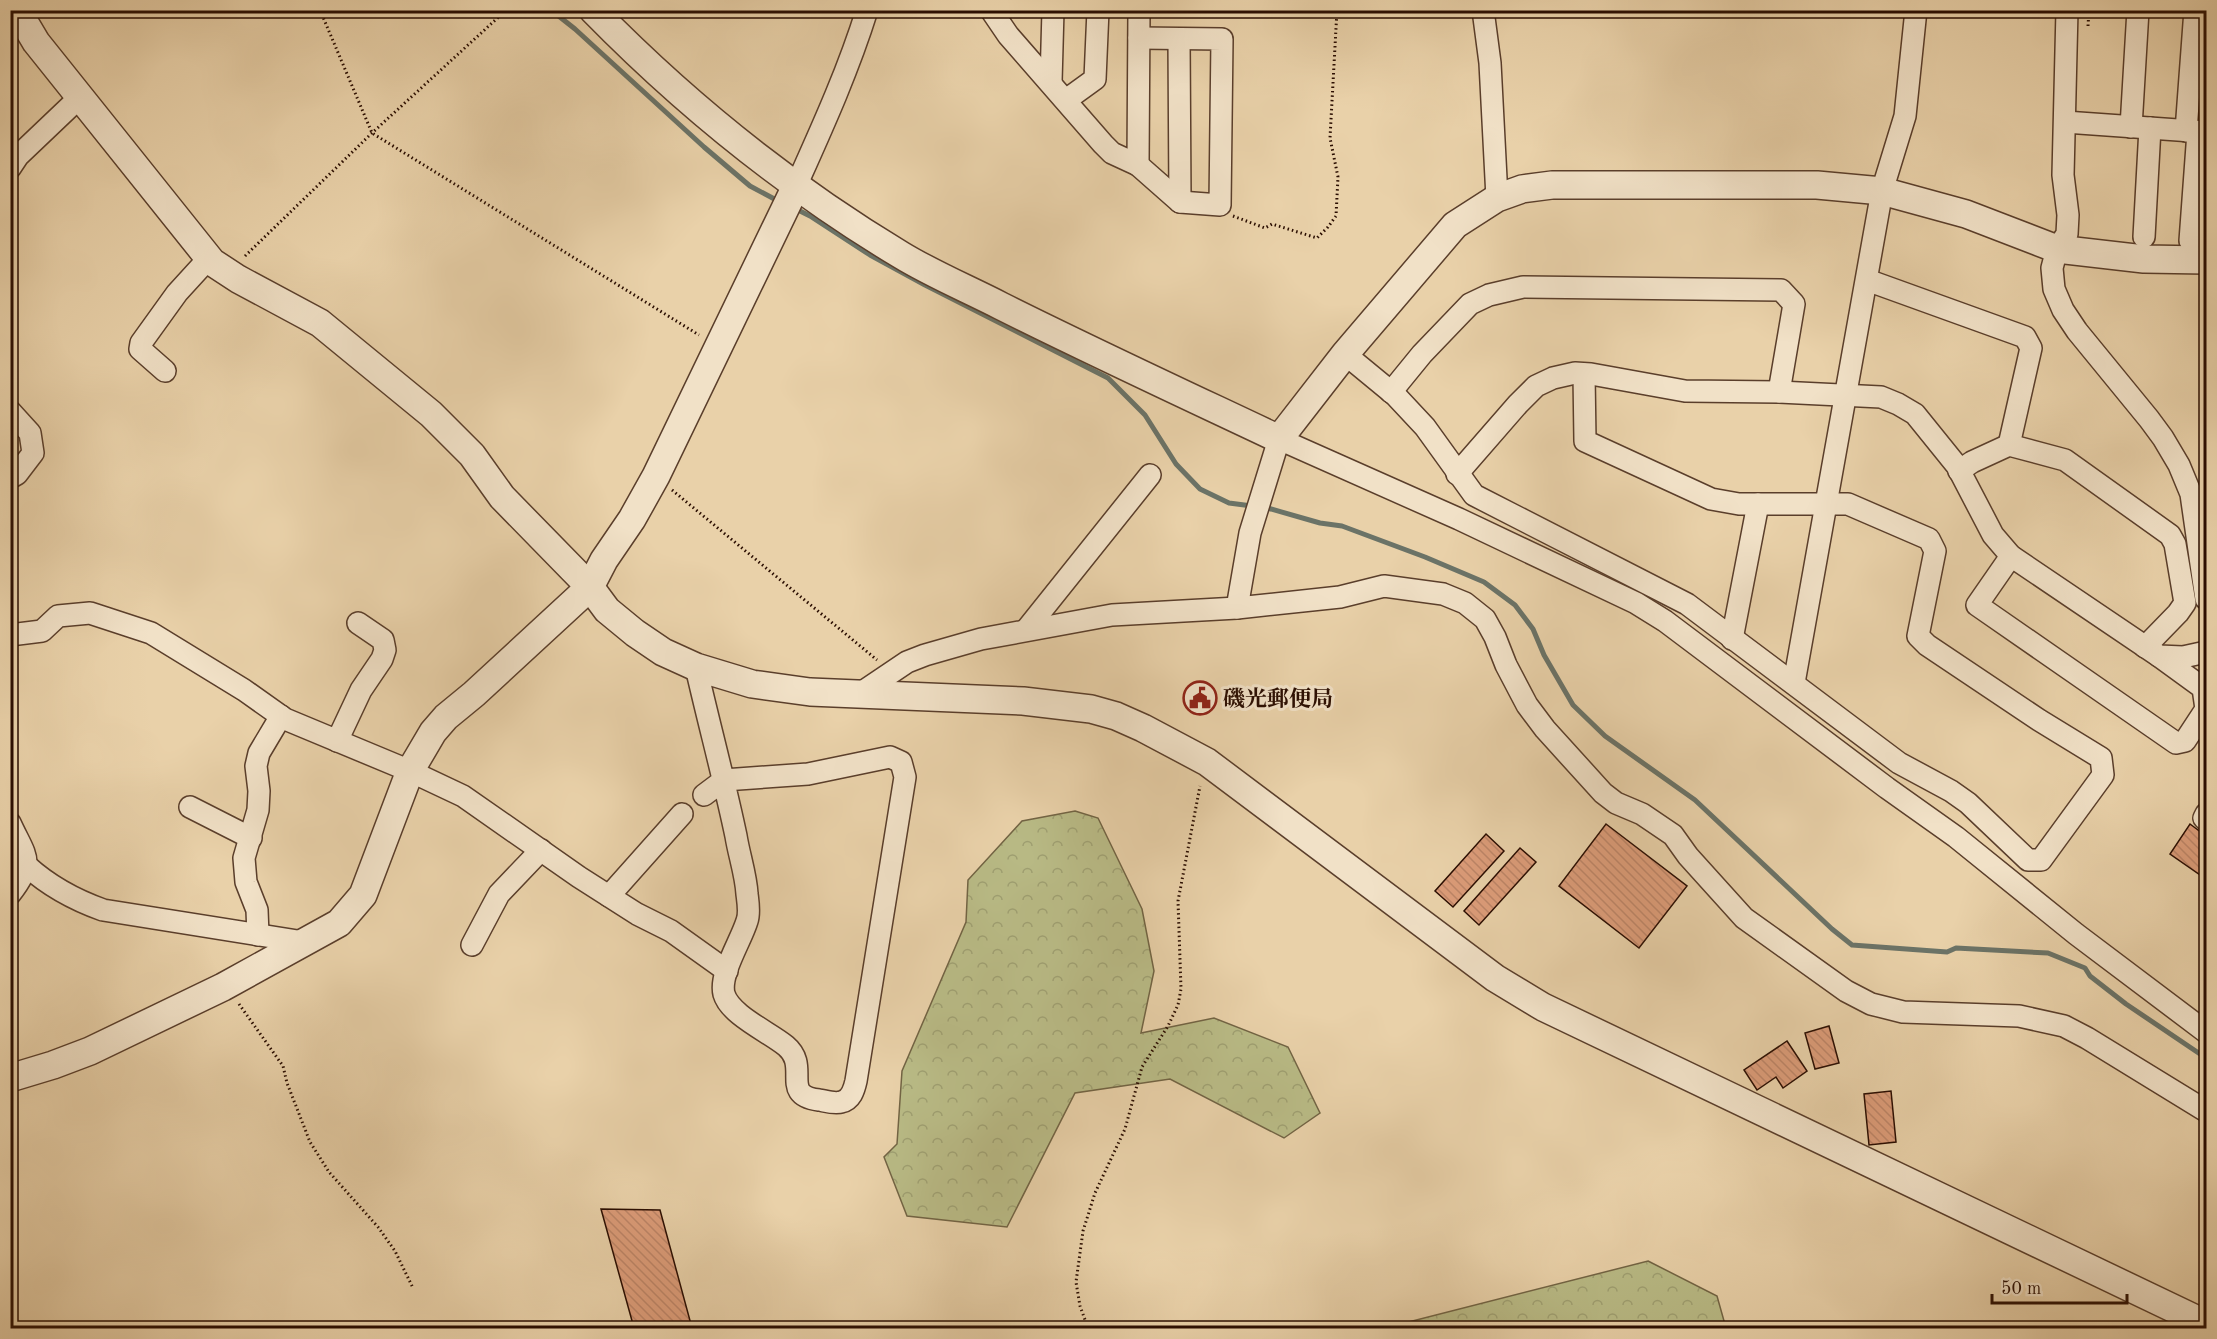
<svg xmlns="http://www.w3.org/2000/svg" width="2217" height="1339" font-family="'Old Standard TT','Noto Serif JP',serif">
<defs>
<pattern id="forest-crowns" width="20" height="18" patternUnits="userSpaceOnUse" patternTransform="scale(1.5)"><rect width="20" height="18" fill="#b9bb86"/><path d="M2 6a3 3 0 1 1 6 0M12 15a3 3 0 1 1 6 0" fill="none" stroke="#9fa072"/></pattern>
<pattern id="building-back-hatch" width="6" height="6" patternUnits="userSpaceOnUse" patternTransform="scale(1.5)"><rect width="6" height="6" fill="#dc9c79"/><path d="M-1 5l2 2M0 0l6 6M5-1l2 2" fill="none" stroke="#bd8567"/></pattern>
</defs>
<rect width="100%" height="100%" fill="#e9d1a9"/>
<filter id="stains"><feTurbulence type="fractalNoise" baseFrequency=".00333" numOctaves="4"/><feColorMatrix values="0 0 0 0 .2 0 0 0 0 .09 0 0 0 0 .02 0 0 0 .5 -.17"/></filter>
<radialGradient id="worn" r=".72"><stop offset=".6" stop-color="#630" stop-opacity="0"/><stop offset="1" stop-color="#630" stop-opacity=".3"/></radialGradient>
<g fill="url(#forest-crowns)" stroke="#726444" stroke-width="1.5">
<path d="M1075,811L1098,818L1142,909L1154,971L1141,1033L1214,1018L1288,1047L1320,1113L1284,1138L1170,1079L1075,1093L1007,1227L907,1216L884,1157L897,1144L902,1071L966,922L968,880L1022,821Z"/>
<path d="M1648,1261L1717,1296L1726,1328H1385Z"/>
</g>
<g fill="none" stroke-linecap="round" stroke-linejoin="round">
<g stroke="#6b7367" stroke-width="5">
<path d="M551,10L575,29L704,147L750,186L780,202"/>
<path d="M794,208L810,216L870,255L925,285L1108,378L1145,415L1176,464L1200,489L1229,503L1252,506"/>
<path d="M1264,507L1320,523L1342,526L1425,557L1484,582L1515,605L1533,629L1544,655L1573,705L1605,736L1695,800L1832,929L1852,945L1947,952L1956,948L2048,953L2085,968L2090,976L2126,1004L2206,1058"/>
</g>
</g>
<g fill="url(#building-back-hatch)" stroke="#2a0d01" stroke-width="1.5">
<path d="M1606,824L1687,886L1639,948L1559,886Z"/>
<path d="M2190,824L2206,836V879L2170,854Z"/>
<path d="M1486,834L1504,851L1453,907L1435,891Z"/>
<path d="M1520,848L1536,862L1479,925L1464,911Z"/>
<path d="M1829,1026L1839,1063L1815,1069L1805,1033Z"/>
<path d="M1787,1041L1807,1071L1783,1088L1776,1077L1757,1090L1744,1070Z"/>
<path d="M1891,1091L1896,1142L1869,1145L1864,1094Z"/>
<path d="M601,1209L660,1210L692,1328H634Z"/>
</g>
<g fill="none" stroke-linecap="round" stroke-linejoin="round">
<defs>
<g id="minor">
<path d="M991,10L1008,35L1103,144L1112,153L1138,165L1139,10"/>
<path d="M1483,10L1490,63L1497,198"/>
<path d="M2067,10L2063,175L2068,215L2067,234L2057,249L2052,268L2054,289L2063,310L2077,331L2149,419L2163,438L2179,465L2191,494L2206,599"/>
<path d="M1179,39L1180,202"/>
<path d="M1051,82L1053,10"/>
<path d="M1066,100L1095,79L1098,10"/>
<path d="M2065,122L2206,132"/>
<path d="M2131,127L2138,10"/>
<path d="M2186,131L2195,10"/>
<path d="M1138,165L1180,202L1220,205L1222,39L1139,38"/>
<path d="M10,168L18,156L80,97"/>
<path d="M796,186C822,128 848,71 867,10"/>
<path d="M2144,237L2150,128"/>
<path d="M2190,241L2198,132"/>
<path d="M1867,280L2025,337L2031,348L2009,445"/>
<path d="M1345,354L1396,396L1425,427L1474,495L1687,604L1899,763L1951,791L1968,803L2028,860H2041L2103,775L2101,758L2039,720L1927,645L1918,636L1935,551L1929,539L1848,504H1739L1711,499L1585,441L1584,374"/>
<path d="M165,371L140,349L141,343L177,293L209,258"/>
<path d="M1391,392L1422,354L1470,304L1489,295L1523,287L1781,290L1794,304L1779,392"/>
<path d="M10,411L30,433L33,453L17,474L10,478"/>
<path d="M1959,471L1972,462L2009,445L2065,460L2170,535L2175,544L2185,603L2178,613L2145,647"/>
<path d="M1457,474L1518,404L1536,386L1553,378L1575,373L1591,374L1685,391L1779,392L1881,397L1898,404L1915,414L1957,466L1993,535L2011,556L2159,656L2183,657L2206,652"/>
<path d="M2011,556L1977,605L2176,743L2185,741L2206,709L2203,688L2159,656"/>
<path d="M1237,608L1250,533L1279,439L1459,519L1636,603L1665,621L1887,788L1956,837L2076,934L2206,1032"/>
<path d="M1026,630L1150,475"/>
<path d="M10,635L42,631L58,616L90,613L151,633L244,690L285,719L410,771L463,796L579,877L637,914L671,931L727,971"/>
<path d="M1732,639L1758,504"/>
<path d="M696,667C709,724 724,779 736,836C739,855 746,875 747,894C748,902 750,913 747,921C741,941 719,974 724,994C730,1015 769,1032 786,1046C811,1067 779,1095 819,1100C825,1101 835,1104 841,1102C851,1100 854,1090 856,1081L905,777L901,762L890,757L808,774L724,780L704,795"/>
<path d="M1794,683L1882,191L1905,116L1916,10"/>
<path d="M861,693L907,662L925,655L981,639L1112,615L1237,608L1340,597L1384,586L1443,594L1465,603L1485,619L1495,637L1506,665L1527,705L1545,729L1603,793L1616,803L1642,814L1673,835L1688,856L1744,918L1846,991L1871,1004L1903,1012L2019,1016L2064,1026L2087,1038L2206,1111"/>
<path d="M337,741L361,690L382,659L385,650L383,640L358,623"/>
<path d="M190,807L251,838"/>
<path d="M2206,814L2204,818L2206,820"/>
<path d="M10,823C26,858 36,861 10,894"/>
<path d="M27,866C49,886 75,900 103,910L304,942"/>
<path d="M609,896L682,814"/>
<path d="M258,935L257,910L246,882L244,858L258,810L259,791L256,766L259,753L281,716"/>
<path d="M472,945L499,894L541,850"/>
</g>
<g id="tertiary">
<path d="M17,10L36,42L212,262L238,279L320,323L431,414L472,455L502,497L590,587L607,610L635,633L663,652L696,667L752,684L810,692L1023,701L1091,709L1116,716L1143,728L1207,762L1495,978L1543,1007L2206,1324"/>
<path d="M593,10C685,104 788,187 901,255C932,274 968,289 1001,306C1093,352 1186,395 1279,439L1345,354L1455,225L1497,198L1522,189L1552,185H1817L1882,191L1966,214L2057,249L2144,259L2206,260"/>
<path d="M10,1078L53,1065L90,1051L223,987L339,923L363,895L410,771L433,732L446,717L474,694L590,587L604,560L632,519L656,476L796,186"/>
</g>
</defs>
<use href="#minor" stroke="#5a3e2b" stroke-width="24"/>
<use href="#tertiary" stroke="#5a3e2b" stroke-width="30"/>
<g stroke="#2a0d01" stroke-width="3" stroke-dasharray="1.5 3" stroke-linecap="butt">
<path d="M320,10L372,133L699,335"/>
<path d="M2088,26L2089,10"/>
<path d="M1233,216L1265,228L1272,224L1317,238L1328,227L1336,216L1338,177L1330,138L1337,10"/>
<path d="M245,256L372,133L503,13"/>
<path d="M672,490L877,660"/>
<path d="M239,1004L283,1066L287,1083L310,1142L329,1172L378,1227L395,1251L413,1288"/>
<path d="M1088,1328L1080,1306L1076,1282L1083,1231L1095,1193L1125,1129L1142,1067L1168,1026L1178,1005L1181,989L1178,901L1200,786"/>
</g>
<use href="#minor" stroke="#f1e1c7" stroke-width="21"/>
<use href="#tertiary" stroke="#f1e1c7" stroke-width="27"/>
</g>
<defs>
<symbol id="civic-ring" viewBox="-11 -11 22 22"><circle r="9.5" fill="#f1e1c7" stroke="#8f2418" stroke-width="1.5"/><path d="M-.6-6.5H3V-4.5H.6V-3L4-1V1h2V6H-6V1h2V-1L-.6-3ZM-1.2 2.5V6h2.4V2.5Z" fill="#8f2418"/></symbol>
</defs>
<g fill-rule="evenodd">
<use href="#civic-ring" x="1181" y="679" width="38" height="38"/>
</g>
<g text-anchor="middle" stroke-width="6" stroke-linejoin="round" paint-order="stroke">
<g font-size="22" font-weight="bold" fill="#2a0d01" stroke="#f1e1c7" text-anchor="start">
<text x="1223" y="706">磯光郵便局</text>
</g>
</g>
<rect width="2217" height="1339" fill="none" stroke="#e9d1a9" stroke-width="36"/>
<rect x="12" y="12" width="2193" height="1315" fill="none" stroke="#2a0d01" stroke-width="3"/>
<rect x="18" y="18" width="2181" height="1303" fill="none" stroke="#2a0d01" stroke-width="1.5"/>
<path d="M1992 1294v9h135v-9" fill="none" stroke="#2a0d01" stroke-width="3"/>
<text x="2001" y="1294" font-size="18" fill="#2a0d01" stroke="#f1e1c7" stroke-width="4.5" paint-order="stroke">50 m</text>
<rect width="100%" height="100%" filter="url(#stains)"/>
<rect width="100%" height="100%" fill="url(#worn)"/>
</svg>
